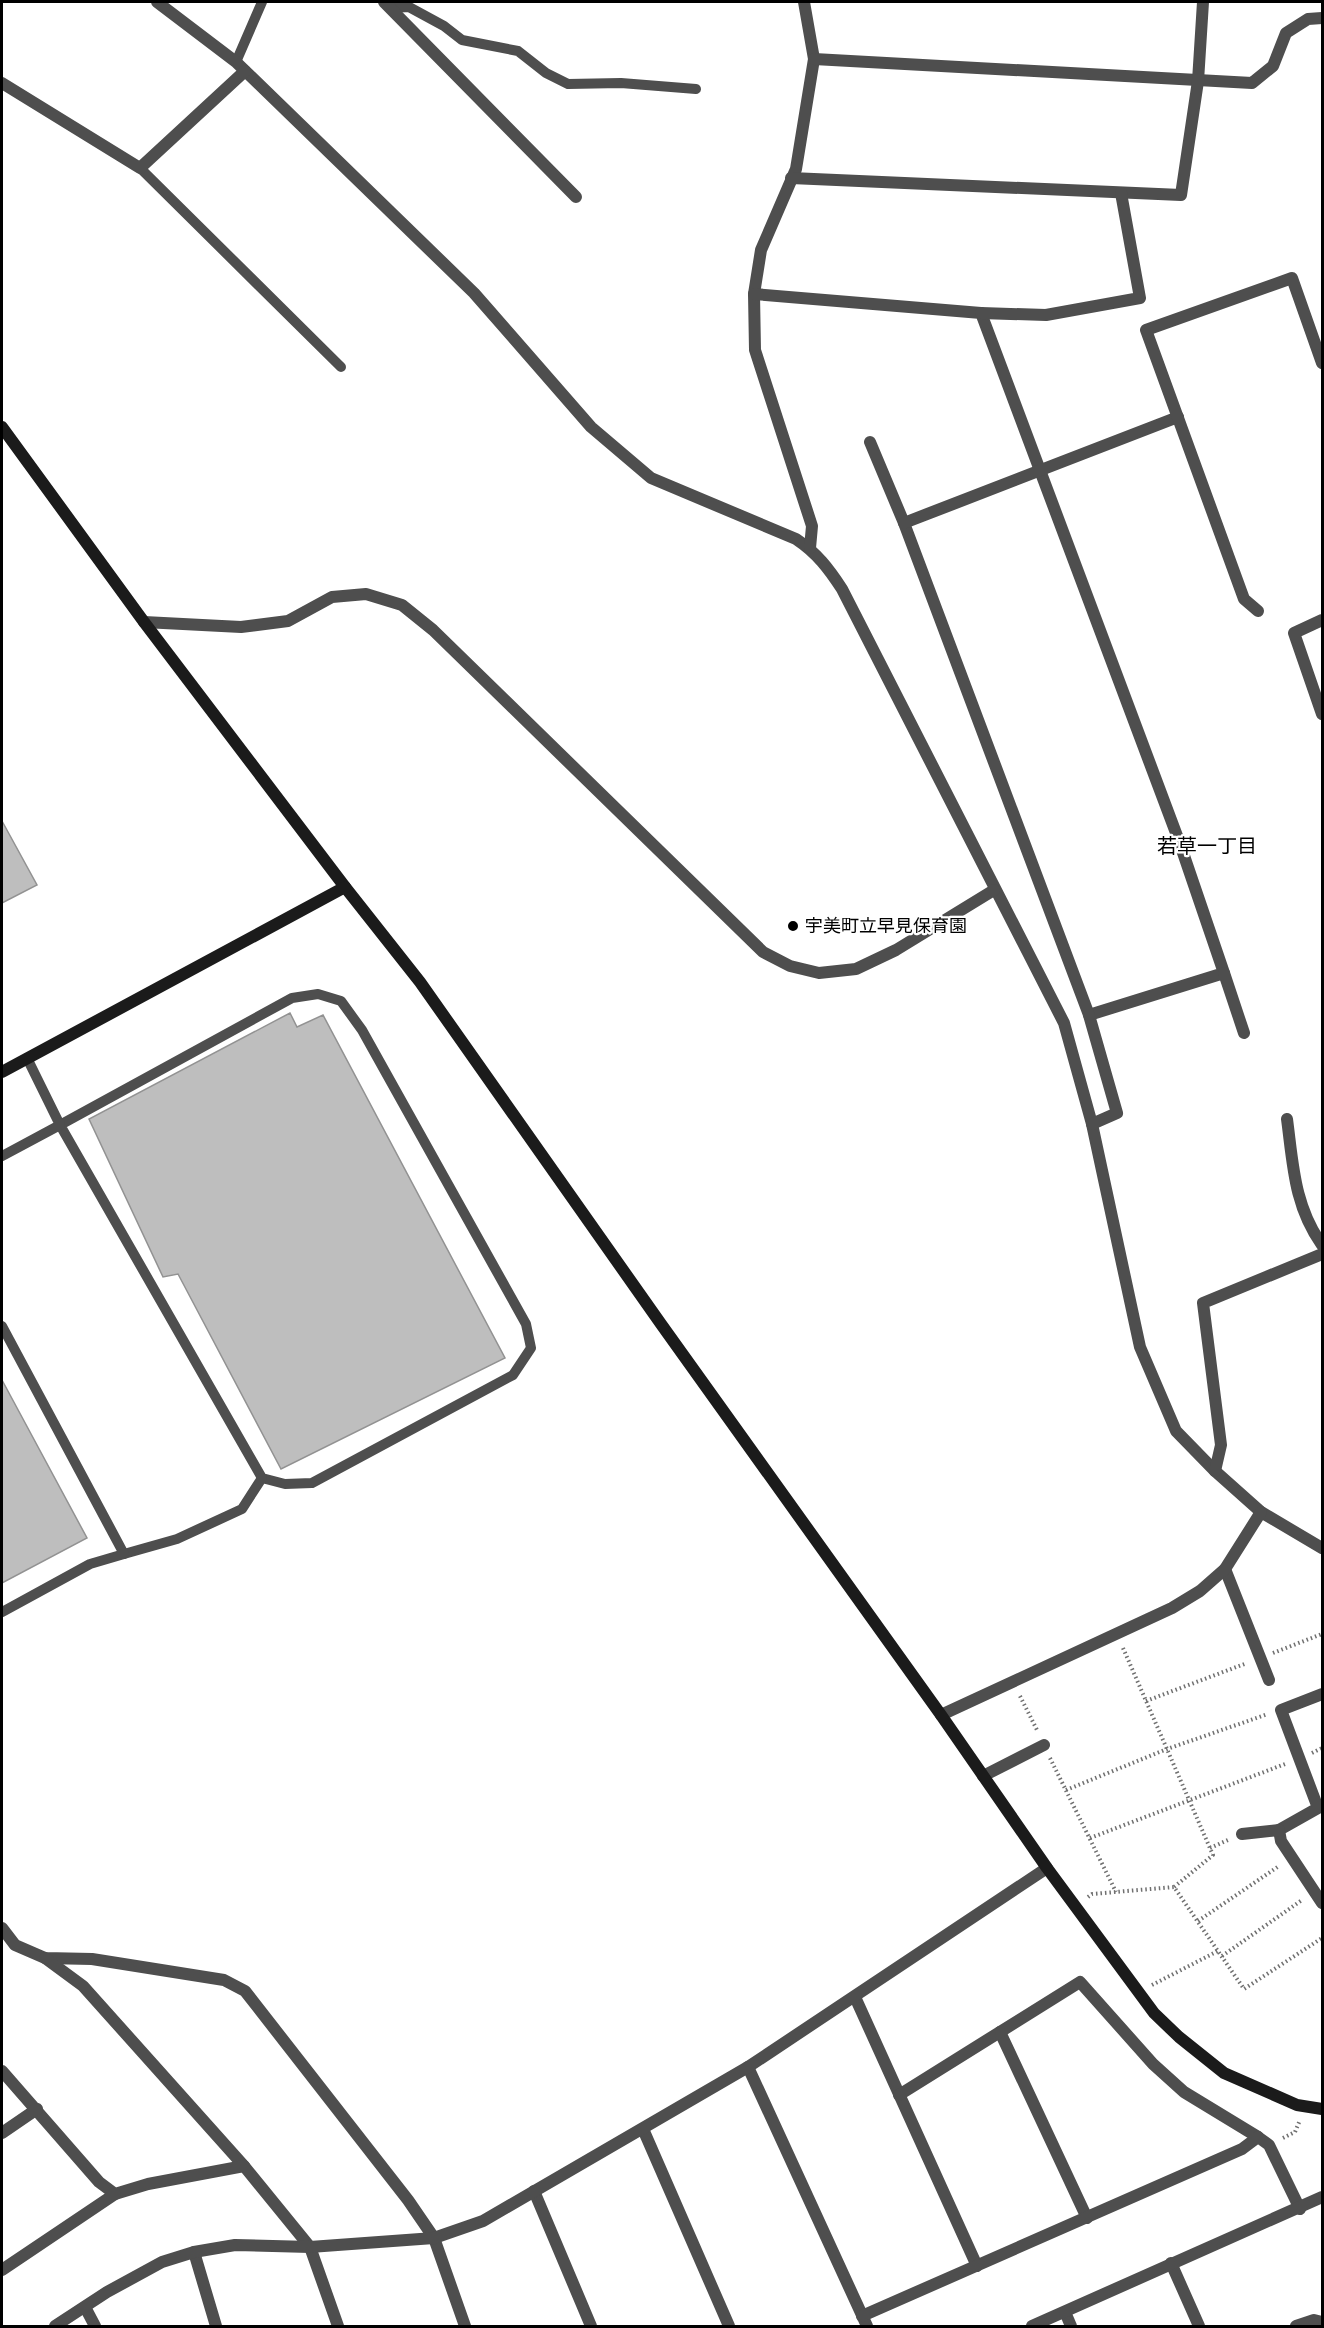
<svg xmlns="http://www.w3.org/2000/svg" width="1324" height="2328" font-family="Arial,'Noto Sans JP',sans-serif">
<rect width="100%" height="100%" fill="#fff"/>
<g fill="#bebebe" stroke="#929292" stroke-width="1.5">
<path d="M2,821L37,885L2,903Z"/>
<path d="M290,1013L297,1027L323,1015L505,1358L281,1469L178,1274L163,1277L89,1119Z"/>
<path d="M2,1380L87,1538L2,1583Z"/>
</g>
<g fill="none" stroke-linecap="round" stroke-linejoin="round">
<g stroke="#707070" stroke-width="4" stroke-dasharray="1.5 3" stroke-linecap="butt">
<path d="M1123,1648L1213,1855L1174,1887"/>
<path d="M1273,1653L1322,1634"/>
<path d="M1020,1696L1038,1732"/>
<path d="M1146,1701L1247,1663"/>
<path d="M1312,1753L1322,1748"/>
<path d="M1050,1758L1116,1892"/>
<path d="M1066,1790L1167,1749L1268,1714"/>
<path d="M1090,1838L1285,1764"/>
<path d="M1210,1848L1228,1840"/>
<path d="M1088,1897L1092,1894L1174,1887L1244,1989L1322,1938"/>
<path d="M1198,1921L1279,1866"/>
<path d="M1222,1956L1302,1900"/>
<path d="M1152,1985L1218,1951"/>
<path d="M1283,2138L1295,2132L1300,2120"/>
</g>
<g stroke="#4e4e4e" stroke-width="10">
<path d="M392,8L409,7L444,26L462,40L518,51L546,73L568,84L621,83L696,89"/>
<path d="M236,62L262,2"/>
<path d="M140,168L341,367"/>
<path d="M318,994L341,1001L362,1030L526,1324L531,1348L513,1375L312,1483L285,1484L262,1478L60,1125L292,998Z"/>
<path d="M2,1156L60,1125L27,1058"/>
<path d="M2,1326L124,1554L177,1539L242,1509L262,1478"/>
<path d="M2,1612L90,1564L124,1554"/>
</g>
<g stroke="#4e4e4e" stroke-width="12">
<path d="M157,2L236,62L474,293L591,427L651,478L796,539C817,553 829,569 842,589L1064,1023L1092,1124L1140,1347L1176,1431L1215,1471L1261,1512L1322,1548"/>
<path d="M384,2L576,197"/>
<path d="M804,2L814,59L796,169L761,250L754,294L755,350L812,526L810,548"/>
<path d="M814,59L1252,83L1273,66L1286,33L1308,19L1322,18"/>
<path d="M2,83L140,168L245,71"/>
<path d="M791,178L1181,195L1198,81L1203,2"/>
<path d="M754,294L981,313L1179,841L1224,973L1089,1015L1117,1113L1092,1124"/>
<path d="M981,313L1046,315L1140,298L1121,193"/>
<path d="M870,442L904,523L1089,1015"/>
<path d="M904,523L1178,417"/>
<path d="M1258,611L1244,599L1146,330L1292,278L1322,363"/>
<path d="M1322,620L1294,633L1322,714"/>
<path d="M144,622L241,627L288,621L332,597L366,594L402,605L433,630L763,952L790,966L819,973L856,969L896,950L994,890"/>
<path d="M1224,973L1244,1033"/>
<path d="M1287,1119C1293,1164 1294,1206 1322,1245"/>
<path d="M1215,1471L1221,1445L1203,1303L1322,1254"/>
<path d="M1225,1569L1269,1680"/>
<path d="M1322,1694L1281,1710L1318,1808L1279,1830L1281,1841L1322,1903"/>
<path d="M941,1715L1172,1608L1200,1591L1225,1569L1261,1512"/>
<path d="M983,1776L1044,1745"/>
<path d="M1242,1834L1279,1830"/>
<path d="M2,1928L15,1945L45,1958L92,1959L224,1980L245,1991L408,2200L434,2238L465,2326"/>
<path d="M45,1958L83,1986L244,2166"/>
<path d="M855,1997L977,2266"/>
<path d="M1000,2032L1087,2218"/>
<path d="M748,2067L867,2326"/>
<path d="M2,2071L99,2182L115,2194L148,2184L244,2166L310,2247L338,2326"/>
<path d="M899,2095L1080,1982L1153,2064L1184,2092L1258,2137"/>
<path d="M643,2129L729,2326"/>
<path d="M2,2133L37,2109"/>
<path d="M534,2191L591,2326"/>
<path d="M194,2252L216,2326"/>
<path d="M1171,2263L1199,2326"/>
<path d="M2,2270L115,2194"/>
<path d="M85,2307L95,2326"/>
<path d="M1065,2312L1071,2326"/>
<path d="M862,2316L1242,2149L1258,2137L1269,2145L1300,2209"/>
<path d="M55,2326L107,2292L162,2262L194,2252L235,2245L310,2247L434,2238L483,2221L748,2067L1047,1868"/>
<path d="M1032,2326L1322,2197"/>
<path d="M1296,2326L1314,2320L1322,2322"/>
</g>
<g stroke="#1b1b1b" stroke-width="12">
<path d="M2,427L144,622L345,887L420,982L661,1324L941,1715L1047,1868L1154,2013L1179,2037L1224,2073L1297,2105L1322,2109"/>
<path d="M2,1072L345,887"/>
</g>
</g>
<circle fill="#000" stroke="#fff" stroke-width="2" cx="793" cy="926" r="6"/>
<g text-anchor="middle" stroke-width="4.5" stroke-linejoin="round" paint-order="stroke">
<g font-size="18" fill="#000" stroke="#fff" text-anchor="start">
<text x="805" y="932">宇美町立早見保育園</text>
</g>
<g font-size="20" fill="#000" stroke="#fff">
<text x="1207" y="853">若草一丁目</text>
</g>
</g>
<rect width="1324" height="2328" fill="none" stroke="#000000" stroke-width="6"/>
</svg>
